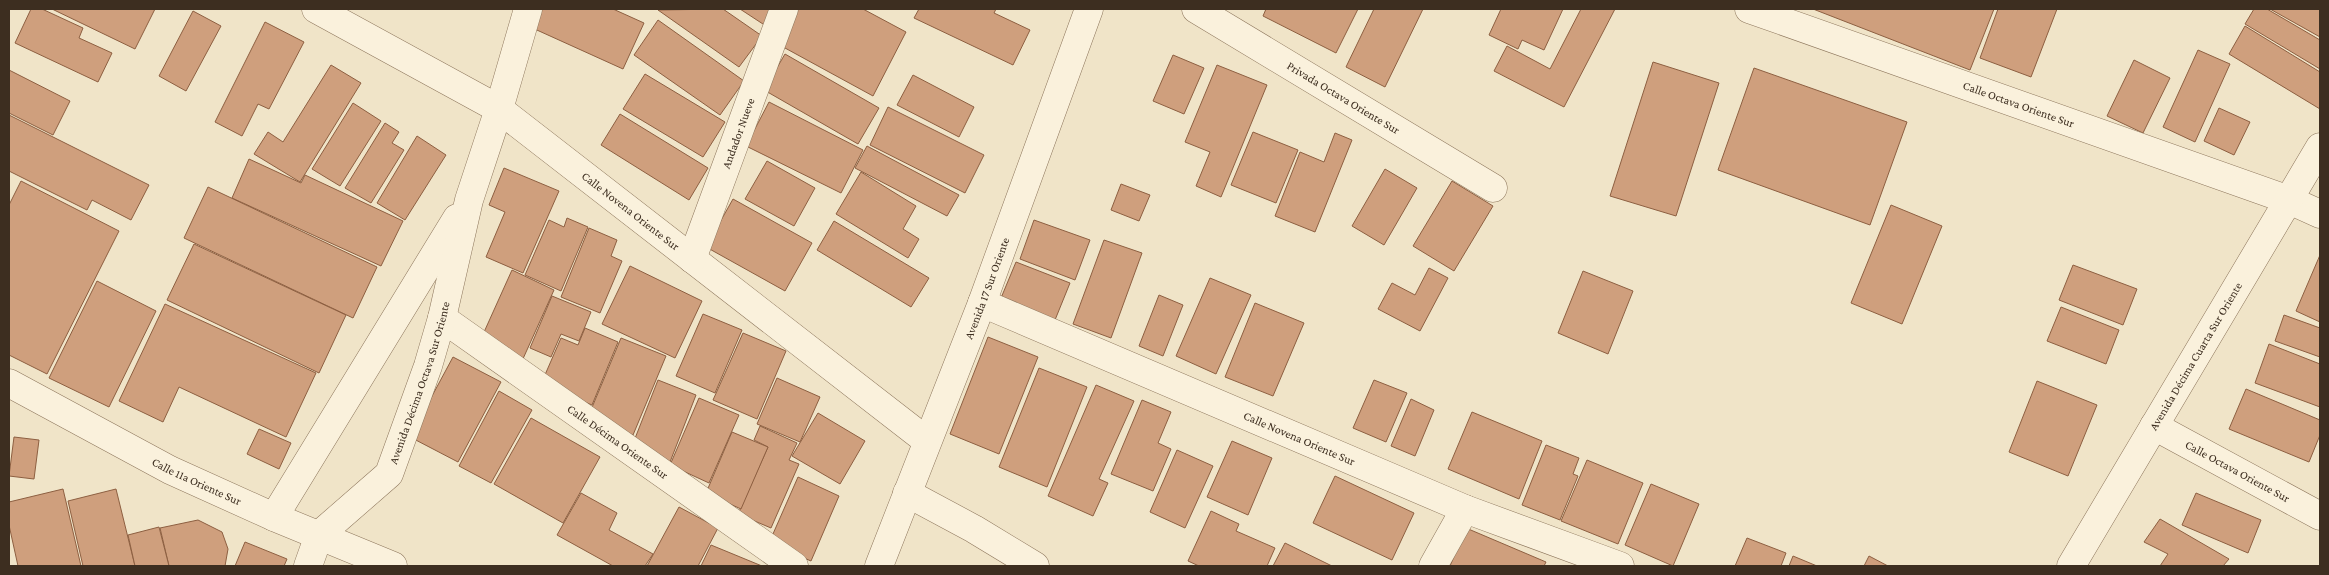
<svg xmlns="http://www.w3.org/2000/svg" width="2329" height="575" font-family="'Crimson Pro',serif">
<rect width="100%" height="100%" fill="#f0e4c8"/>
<g fill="#cf9f7d" stroke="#8d5f41">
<path d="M31,9H42L83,28L79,38L112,53L98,82L15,43Z"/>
<path d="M52,9H155L135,49Z"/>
<path d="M536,9H613L644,23L623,69L528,26Z"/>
<path d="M723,9L762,36L739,67L658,10Z"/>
<path d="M740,9H777L766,26Z"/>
<path d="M792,9H863L906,32L873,96L774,42Z"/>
<path d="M919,9H996L994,13L1030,30L1013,65L914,18Z"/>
<path d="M1266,9H1358L1336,53L1263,16Z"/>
<path d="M1374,9H1423L1385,87L1346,67Z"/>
<path d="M1501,9H1563L1544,50L1522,40L1518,49L1489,35Z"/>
<path d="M1581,9H1615L1564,107L1494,71L1507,46L1550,69Z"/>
<path d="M1813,9H1994L1970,70Z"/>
<path d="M1998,9H2057L2031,77L1980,58Z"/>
<path d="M2254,9H2267L2320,40V69L2245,24Z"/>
<path d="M2270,9H2320V37Z"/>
<path d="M193,11L221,26L186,91L159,76Z"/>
<path d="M658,20L744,81L720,115L634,55Z"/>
<path d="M265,22L304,42L269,109L258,104L242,136L215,122Z"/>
<path d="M2245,26L2320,72V109L2229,54Z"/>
<path d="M2198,50L2230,64L2195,142L2163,127Z"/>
<path d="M785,54L879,108L858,144L764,90Z"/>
<path d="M1173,55L1204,68L1184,114L1153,101Z"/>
<path d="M2134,60L2170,78L2143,133L2107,116Z"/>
<path d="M1653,62L1719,83L1676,216L1610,196Z"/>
<path d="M331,65L361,83L300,182L254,154L268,132L283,142Z"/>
<path d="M1217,65L1267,85L1221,197L1196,186L1210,152L1185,142Z"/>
<path d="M1754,68L1907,122L1870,225L1718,170Z"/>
<path d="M9,70L70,101L53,135L9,113Z"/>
<path d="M645,74L725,122L703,157L623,109Z"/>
<path d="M913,75L974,107L959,137L897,105Z"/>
<path d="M769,102L863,150L841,193L746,146Z"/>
<path d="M353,103L381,121L340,186L312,169Z"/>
<path d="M888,107L984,155L965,193L870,145Z"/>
<path d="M2219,108L2250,122L2234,155L2204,141Z"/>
<path d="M620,114L708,168L689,200L601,145Z"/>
<path d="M9,115L149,185L131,220L92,200L87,210L9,171Z"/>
<path d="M385,123L399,132L392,143L404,150L371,203L345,188Z"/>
<path d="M1253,132L1298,150L1276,203L1231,185Z"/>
<path d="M1335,133L1352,140L1315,232L1275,216L1300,152L1324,162Z"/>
<path d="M417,136L446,155L405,220L377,203Z"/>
<path d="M867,146L959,195L947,216L855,168Z"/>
<path d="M249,159L301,183L305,175L403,221L381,266L232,198Z"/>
<path d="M767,161L815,188L794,226L745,199Z"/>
<path d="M504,168L559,191L523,273L486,257L505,212L489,205Z"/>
<path d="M1385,169L1417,188L1384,245L1352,226Z"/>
<path d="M861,172L916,206L903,229L919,239L908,258L836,214Z"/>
<path d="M21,181L119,231L47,374L9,355V205Z"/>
<path d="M1452,181L1493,206L1454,271L1413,246Z"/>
<path d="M1121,184L1150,195L1139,221L1111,210Z"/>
<path d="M208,187L377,267L353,318L184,238Z"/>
<path d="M733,199L812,243L785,291L706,247Z"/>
<path d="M1891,205L1942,226L1902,324L1851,303Z"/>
<path d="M567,218L588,227L561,291L525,275L549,220L564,227Z"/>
<path d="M1034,220L1090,240L1075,280L1020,259Z"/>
<path d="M834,221L929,278L911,307L817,250Z"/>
<path d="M589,228L617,240L611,256L622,261L600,313L561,297Z"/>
<path d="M1104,240L1142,253L1111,338L1073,324Z"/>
<path d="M194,244L346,315L319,373L167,300Z"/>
<path d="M2320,255V322L2296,311Z"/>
<path d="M1016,262L1070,283L1055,320L1001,298Z"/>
<path d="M2073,265L2137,289L2123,325L2059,300Z"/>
<path d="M630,266L702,301L675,358L602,324Z"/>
<path d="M1429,268L1448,278L1420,331L1378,309L1392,283L1415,295Z"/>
<path d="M512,270L554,290L522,361L480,341Z"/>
<path d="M1583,271L1633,291L1608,354L1558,333Z"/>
<path d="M1210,278L1251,295L1216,374L1176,356Z"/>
<path d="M97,281L156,311L109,407L49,378Z"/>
<path d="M1159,295L1183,305L1163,356L1139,346Z"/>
<path d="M552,296L591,312L579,341L561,334L551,357L530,348Z"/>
<path d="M1255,303L1304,323L1273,396L1225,377Z"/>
<path d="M165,304L316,373L286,437L179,387L163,422L119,401Z"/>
<path d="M2061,307L2119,330L2106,364L2047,341Z"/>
<path d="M703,314L742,330L715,393L676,376Z"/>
<path d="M2284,315L2320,328V357L2275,341Z"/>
<path d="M585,328L618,342L592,405L541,384L561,338L578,345Z"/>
<path d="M743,333L786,351L757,419L713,400Z"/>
<path d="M988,337L1038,357L999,454L950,434Z"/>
<path d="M621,338L666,356L633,435L588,417Z"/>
<path d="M2269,344L2320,364V407L2255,383Z"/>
<path d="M453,357L501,382L458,462L410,437Z"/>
<path d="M1039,368L1087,387L1047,487L999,467Z"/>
<path d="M777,378L820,397L800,442L757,424Z"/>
<path d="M658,380L696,395L670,462L632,446Z"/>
<path d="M1374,380L1407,393L1386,442L1353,428Z"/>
<path d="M2037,381L2097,405L2068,476L2009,452Z"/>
<path d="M1096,385L1134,401L1099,479L1108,483L1093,516L1048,496Z"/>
<path d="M2246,389L2320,420V435L2309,462L2229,429Z"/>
<path d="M499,391L532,410L491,483L459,466Z"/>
<path d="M699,398L739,415L709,483L670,465Z"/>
<path d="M1411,399L1434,410L1415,456L1391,446Z"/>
<path d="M1142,400L1171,412L1158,443L1171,449L1153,491L1111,474Z"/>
<path d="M1472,412L1542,441L1519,499L1448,469Z"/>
<path d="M818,413L865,441L840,484L792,456Z"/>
<path d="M531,418L600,457L563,523L494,484Z"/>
<path d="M760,426L797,443L789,460L799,464L771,528L738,514L768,447L754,440Z"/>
<path d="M259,429L291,443L279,469L247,454Z"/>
<path d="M732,432L768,447L741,509L706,493Z"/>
<path d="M14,437L39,440L34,479L9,476Z"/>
<path d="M1232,441L1272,458L1248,515L1207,497Z"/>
<path d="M1546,445L1579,458L1573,474L1578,476L1560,520L1522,505Z"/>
<path d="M1177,450L1213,466L1185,528L1150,512Z"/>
<path d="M1587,460L1643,483L1618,544L1561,521Z"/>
<path d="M1335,476L1414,513L1392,560L1313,523Z"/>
<path d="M798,477L839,496L811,561L769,543Z"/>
<path d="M1651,484L1699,504L1673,566L1625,545Z"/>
<path d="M63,489L81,566H18L9,525V502Z"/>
<path d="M116,489L135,566H83L68,501Z"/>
<path d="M581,493L617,513L609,530L653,554L645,566H613L557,535Z"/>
<path d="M2196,493L2261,520L2248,553L2182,525Z"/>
<path d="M679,507L718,528L698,566H647Z"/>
<path d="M1211,511L1239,524L1236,531L1275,548L1267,566H1199L1188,561Z"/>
<path d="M2160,519L2229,559L2223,566H2160L2168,554L2144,542Z"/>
<path d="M198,520L222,532L228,549L225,566H169L160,528Z"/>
<path d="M159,527L169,566H135L128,535Z"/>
<path d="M1466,528L1546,562L1544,566H1450Z"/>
<path d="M1747,538L1786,553L1781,566H1735Z"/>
<path d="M245,542L287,559L284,566H235Z"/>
<path d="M1285,543L1332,566H1273Z"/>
<path d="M711,545L762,566H701Z"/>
<path d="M1793,556L1817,566H1789Z"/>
<path d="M1869,556L1888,566H1864Z"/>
</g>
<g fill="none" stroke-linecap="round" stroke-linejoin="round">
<defs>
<g id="street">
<path id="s1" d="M316,9L499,109L927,441"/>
<path id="s2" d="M1196,9L1493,188"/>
<path id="s3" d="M1749,9L2289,200L2320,214"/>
<path id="s4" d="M692,259L784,9"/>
<path id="s5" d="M982,303L1465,509L1620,566"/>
<path id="s6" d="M442,318L794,566"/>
<path id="s7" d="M9,383L170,470L274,517L393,566"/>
<path id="s8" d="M2154,426L2320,516"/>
<path d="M907,493L974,529L1035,566"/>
<path d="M274,517L457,218"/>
<path id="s9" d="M308,566L319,535L389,474L428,366L442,318L469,200L499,109L528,9"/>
<path id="s10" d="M879,566L982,303L1089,9"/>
<path d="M1433,566L1465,509"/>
<path id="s11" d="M2071,566L2320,147"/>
</g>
</defs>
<use href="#street" stroke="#8d765c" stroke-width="29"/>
<use href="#street" stroke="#faf1dc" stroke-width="28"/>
</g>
<g text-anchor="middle" stroke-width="5" stroke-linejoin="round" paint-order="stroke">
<g font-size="12" fill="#3d2e20" stroke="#f7eed8">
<text dy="4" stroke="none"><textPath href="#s2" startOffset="172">Privada Octava Oriente Sur</textPath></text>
<text dy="4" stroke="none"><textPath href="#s3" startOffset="286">Calle Octava Oriente Sur</textPath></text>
<text dy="4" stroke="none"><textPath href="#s4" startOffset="134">Andador Nueve</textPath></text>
<text dy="4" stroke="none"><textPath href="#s1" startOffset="375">Calle Novena Oriente Sur</textPath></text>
<text dy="4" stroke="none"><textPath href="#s10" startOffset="298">Avenida 17 Sur Oriente</textPath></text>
<text dy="4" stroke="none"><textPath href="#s11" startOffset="244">Avenida Décima Cuarta Sur Oriente</textPath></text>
<text dy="4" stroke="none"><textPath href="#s9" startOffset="222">Avenida Décima Octava Sur Oriente</textPath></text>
<text dy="4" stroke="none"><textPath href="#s5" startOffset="345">Calle Novena Oriente Sur</textPath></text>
<text dy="4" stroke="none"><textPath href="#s6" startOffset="215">Calle Décima Oriente Sur</textPath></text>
<text dy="4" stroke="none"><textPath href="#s8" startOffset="95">Calle Octava Oriente Sur</textPath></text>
<text dy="4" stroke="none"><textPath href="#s7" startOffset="212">Calle 11a Oriente Sur</textPath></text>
</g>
</g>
<rect width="2329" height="575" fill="none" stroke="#3d2e20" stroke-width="20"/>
</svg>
